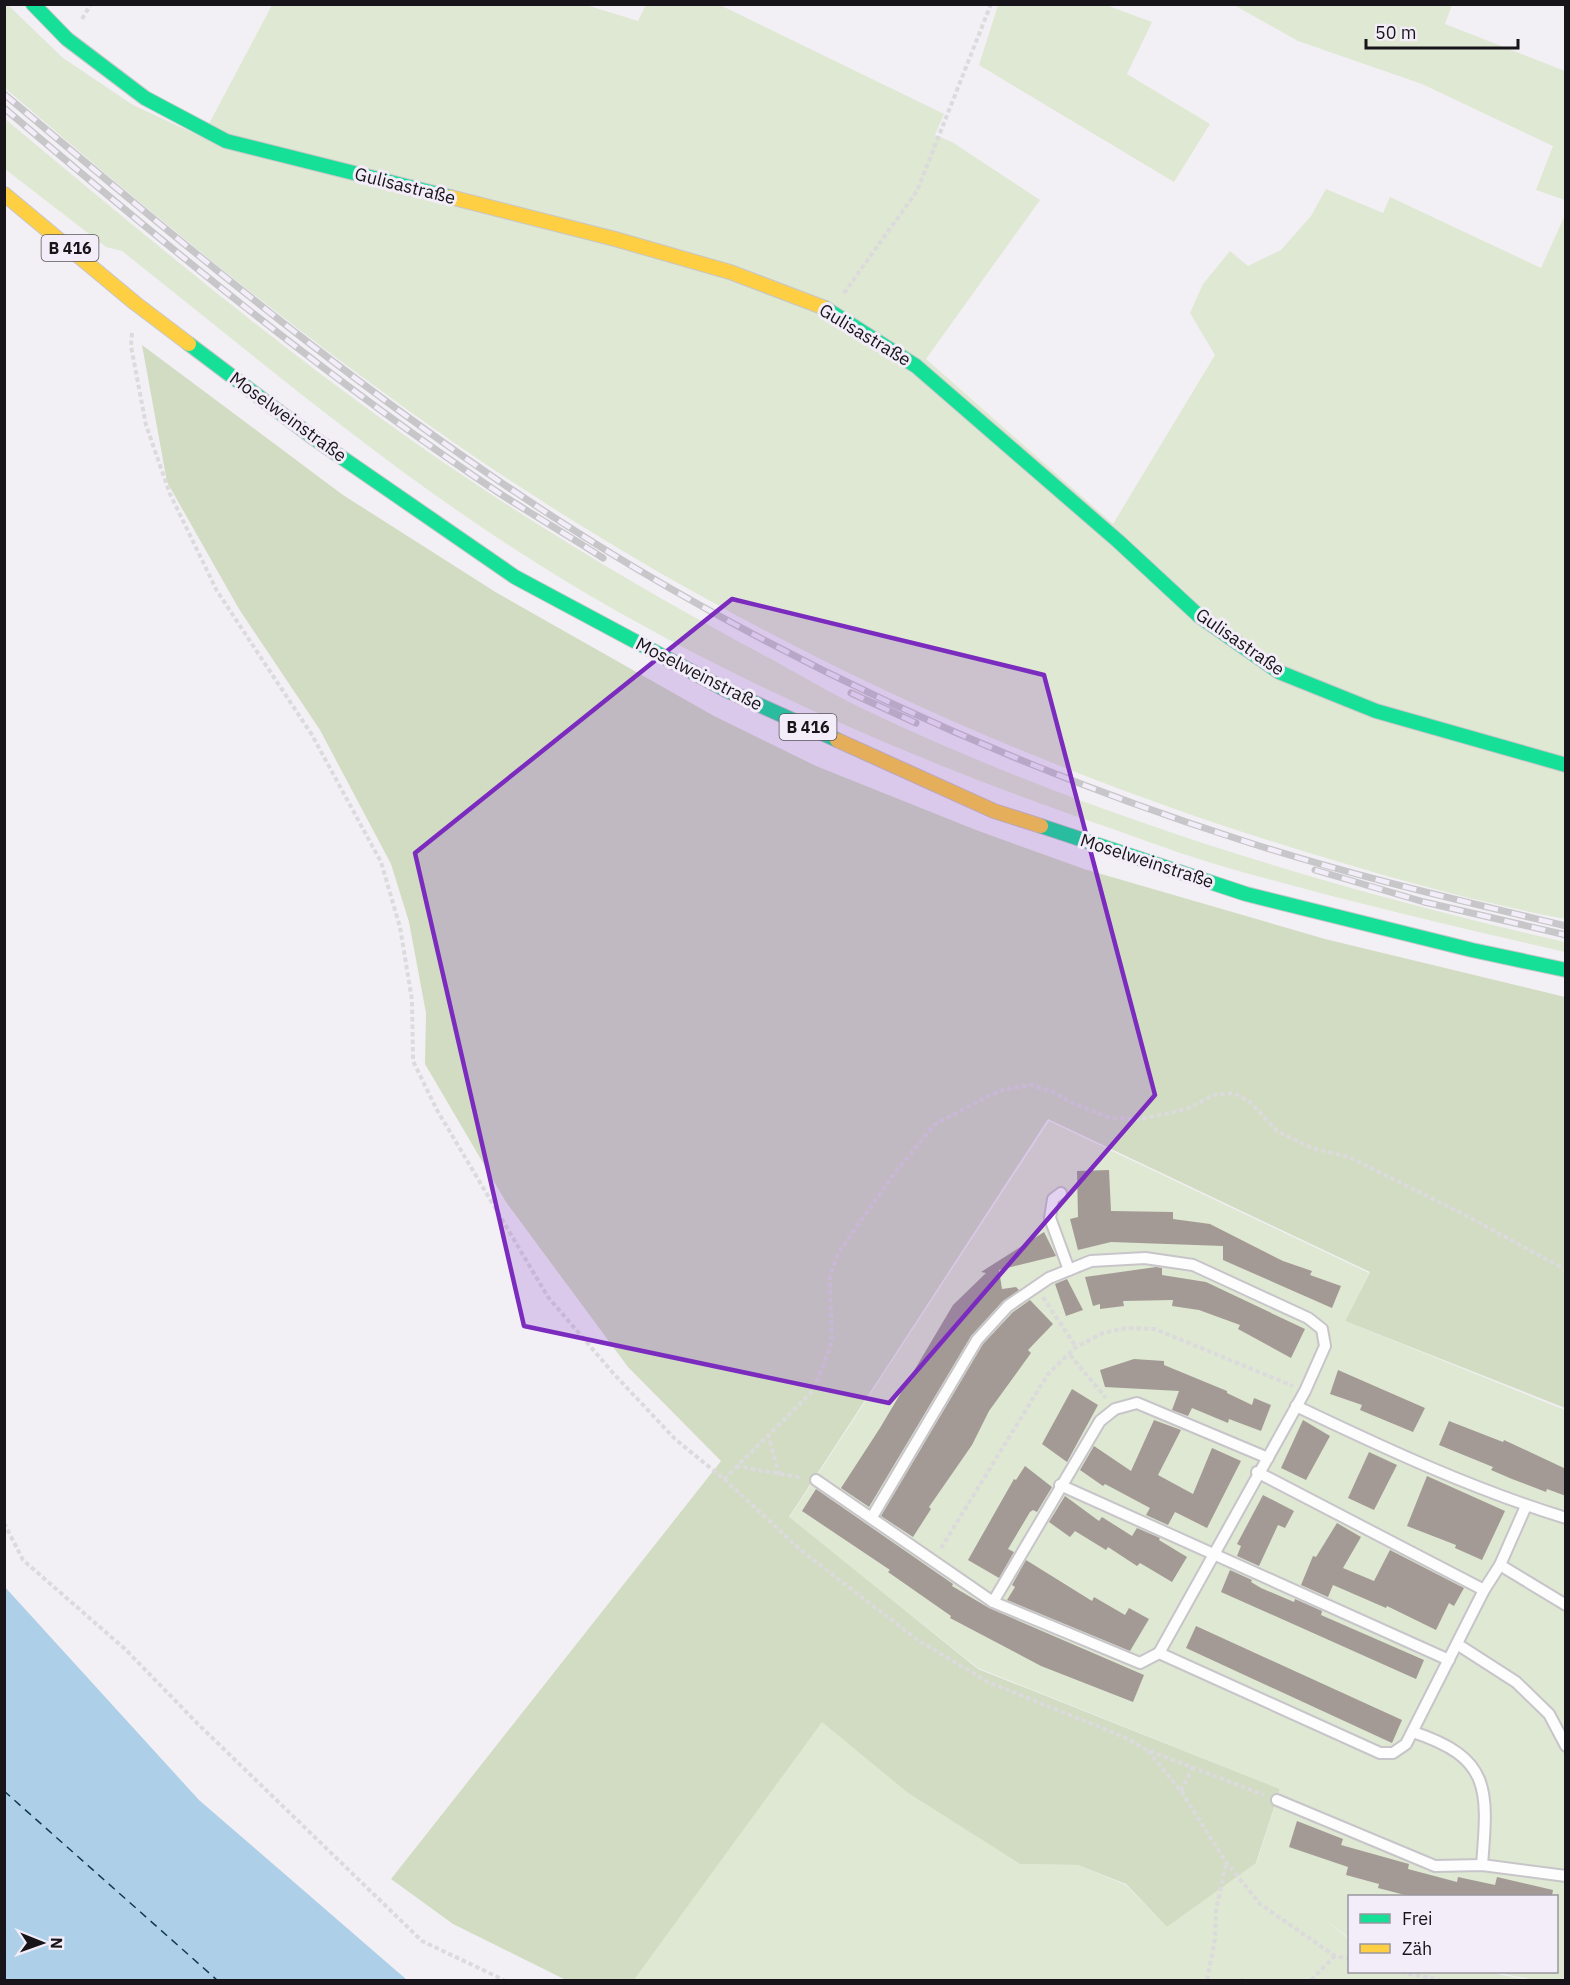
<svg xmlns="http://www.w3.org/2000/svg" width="1570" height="1985" font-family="'IBM Plex Sans',sans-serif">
<rect width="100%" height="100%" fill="#f2f0f5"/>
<g fill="#dfe8d2">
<path d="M583,4L638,21L646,5H720L944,114L935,135L952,142L1040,200L926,359L1113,524L1215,355L1190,313L1203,284L1230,251L1248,266L1281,250L1311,216L1326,189L1383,213L1390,197L1541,268L1565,215V919C1475,902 1384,876 1296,849C978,751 675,603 405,408C266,309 134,199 5,88V5H8L63,58L133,105L202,137L272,5Z"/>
<path d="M998,5H1106L1152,22L1127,74L1210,124L1174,182L979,65Z"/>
<path d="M1234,5H1452L1445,24L1565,71V200L1536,190L1553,146L1422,84L1298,41Z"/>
<path d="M4,118C142,233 280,349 427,451C538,528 654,597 773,660C807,679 841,699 876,715C1096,818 1329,888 1565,942V952C1451,926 1337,899 1225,867C1183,855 1142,839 1101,825C916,761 735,683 567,582C408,486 267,366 122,251L106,247L5,169Z"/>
<path d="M1049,1121L1369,1273L1345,1321L1565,1410V1980H1535L1493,1972H1556V1896H1350L1349,1938L1321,1916L1349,1939L1350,1972H1487L1529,1980H634L822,1721L908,1793L1020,1864L1078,1865L1126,1885L1167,1927L1257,1862L1280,1789L978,1668L789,1518Z"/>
</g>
<path fill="#d2dcc2" d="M142,345L343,495L497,593L714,716L816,766L976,830L1084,869L1325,939L1565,997V1408L1345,1321L1370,1272L1048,1119L789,1517L978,1669L1280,1789L1256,1863L1167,1927L1126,1884L1078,1865L1020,1864L908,1793L822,1722L634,1980H566L453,1924L391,1879L721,1461L628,1367L506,1202L425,1064L426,1013L409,922L391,864L320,730L239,609L167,482Z"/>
<path fill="#add0e8" d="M4,1586L199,1800L407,1980H5Z"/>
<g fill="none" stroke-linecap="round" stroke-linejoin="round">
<path stroke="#103a50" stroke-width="1.5" stroke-dasharray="8 6" stroke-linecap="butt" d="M4,1791L217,1980"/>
</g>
<g fill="#a39a96">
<path d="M1109,1170L1111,1211L1173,1212V1219L1210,1224L1283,1261L1312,1271L1310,1275L1341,1286L1332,1308L1223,1260V1246L1111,1242L1078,1250L1070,1219L1078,1217L1077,1171Z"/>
<path d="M1044,1232L1056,1256L999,1270L1002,1289L1016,1287L1019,1290L1003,1301L971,1336L869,1507L841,1488L880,1428L953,1305L986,1273L981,1272Z"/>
<path d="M1156,1267L1162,1268V1275L1206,1282L1305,1329L1291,1358L1238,1329L1240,1325L1199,1310L1172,1306L1173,1300L1123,1301L1124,1306L1100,1309V1304L1093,1306L1085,1277Z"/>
<path d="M1067,1279L1083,1310L1066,1316L1055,1284Z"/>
<path d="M1030,1300L1053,1324L1028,1350L1031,1353L989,1411L972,1445L929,1507L931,1509L913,1537L881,1516L983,1344L1013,1312Z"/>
<path d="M1134,1359L1164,1361V1365L1227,1391V1393L1252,1405L1254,1398L1271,1405L1261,1431L1229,1419L1228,1423L1192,1408L1188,1416L1172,1410L1179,1391L1105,1387L1100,1370Z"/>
<path d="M1338,1370L1425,1408L1413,1432L1360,1410L1362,1405L1330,1394Z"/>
<path d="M1072,1389L1098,1405L1067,1462L1042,1444Z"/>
<path d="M1154,1420L1181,1430L1158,1475L1193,1494L1212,1448L1241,1461L1207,1528L1175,1512L1168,1525L1146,1515L1150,1508L1105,1484L1103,1486L1080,1470L1094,1446L1131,1471Z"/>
<path d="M1303,1420L1330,1436L1306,1480L1281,1468Z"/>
<path d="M1449,1421L1503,1442L1504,1440L1566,1469V1496L1547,1489L1546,1492L1512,1479L1491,1470L1493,1467L1439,1445Z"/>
<path d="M1369,1452L1397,1465L1374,1510L1348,1498Z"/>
<path d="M1025,1466L1052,1487L1037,1512L1033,1510L1030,1512L1008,1549L1014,1552L999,1578L968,1560L1014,1479L1016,1480Z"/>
<path d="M1427,1476L1505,1511L1482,1560L1455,1548L1456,1545L1407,1526Z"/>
<path d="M816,1489L953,1584L952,1586L989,1608L1144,1675L1133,1702L1041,1666L950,1618L951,1616L888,1572L890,1570L802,1511Z"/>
<path d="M1263,1495L1294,1511L1285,1528L1278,1525L1259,1566L1237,1556L1241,1546L1237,1544Z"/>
<path d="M1065,1496L1099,1521L1102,1517L1132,1536L1137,1528L1160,1538L1159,1540L1187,1557L1172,1582L1140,1563L1137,1566L1108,1547L1106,1550L1075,1531L1070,1537L1049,1522Z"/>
<path d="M1337,1523L1361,1537L1343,1568L1374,1581L1390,1550L1464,1588L1454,1606L1449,1603L1436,1630L1387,1606L1386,1608L1333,1585L1328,1597L1301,1585L1313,1556L1316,1557Z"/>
<path d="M1026,1560L1092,1601L1094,1597L1125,1615L1129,1608L1149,1619L1130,1651L1007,1600L1015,1587L1012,1585Z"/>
<path d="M1230,1570L1252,1580L1251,1582L1261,1588L1294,1602L1295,1599L1322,1611L1321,1615L1424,1660L1416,1679L1221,1592Z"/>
<path d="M1196,1626L1402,1720L1392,1743L1186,1648Z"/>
<path d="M1297,1821L1343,1839L1341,1845L1409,1864L1408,1869L1457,1882L1458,1877L1495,1885L1497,1877L1553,1890L1552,1896H1409L1378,1888L1379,1884L1346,1875L1348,1867L1289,1847Z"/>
</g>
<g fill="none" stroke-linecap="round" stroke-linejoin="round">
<defs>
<g id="lane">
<path d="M1061,1193L1053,1199L1050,1218L1069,1270"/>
<path d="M1296,1406C1384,1448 1472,1489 1566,1518"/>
<path d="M1257,1472L1484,1590"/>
<path d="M816,1480L993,1602L1140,1663L1159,1653L1380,1753H1393L1406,1744L1484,1590L1500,1565L1526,1506"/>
<path d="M1060,1485L1449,1660"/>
<path d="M872,1517L977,1340L1008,1306L1049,1278L1091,1261L1145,1258L1193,1265L1308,1318L1322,1329L1325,1346L1305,1391L1159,1653"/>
<path d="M1500,1565L1566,1605"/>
<path d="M993,1602L1100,1421L1115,1409L1137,1403L1268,1458"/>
<path d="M1457,1644L1516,1682L1549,1714L1566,1746"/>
<path d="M1413,1732C1492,1758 1488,1790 1482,1865"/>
<path d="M1277,1800L1435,1866L1482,1865L1566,1876"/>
</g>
<g id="fast">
<path d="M33,4L67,39L145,98L226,141L450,197"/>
<path d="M825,308L916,366L1118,541L1199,616L1279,672L1376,711L1566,765"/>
<path d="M189,344L315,439L515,577L726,690L837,740"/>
<path d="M1041,826L1246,894L1472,950L1566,970"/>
</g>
<g id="slow">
<path d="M4,194L135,303L189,344"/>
<path d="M450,197L615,239L730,272L825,308"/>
<path d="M837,740L994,811L1041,826"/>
</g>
</defs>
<use href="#lane" stroke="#c7c5c9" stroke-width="14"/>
<use href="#fast" stroke="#c7c5c9" stroke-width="16"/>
<use href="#slow" stroke="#c7c5c9" stroke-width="16"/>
<g stroke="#dbdadc" stroke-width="4" stroke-dasharray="4.5 3" stroke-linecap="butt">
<path d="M82,19L91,4"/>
<path d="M844,293L917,191L991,4"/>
<path d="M132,333L131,346L146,425L170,494L217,591L312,735L381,862L400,927L412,1000L413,1061L437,1110L548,1297L613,1373L675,1439L724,1479L803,1552L919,1641L988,1682L1124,1737L1147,1750L1264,1795"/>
<path d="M1043,1297L1076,1347"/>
<path d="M1070,1355L1106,1398"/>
<path d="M768,1434L779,1474"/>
<path d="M736,1466L803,1478"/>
<path d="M724,1479L813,1391L832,1342L830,1277L838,1253L894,1174L934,1125L990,1095L1006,1089L1031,1085L1054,1092L1070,1102L1110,1118L1141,1119L1187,1109L1214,1095L1234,1093L1250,1102L1277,1131L1312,1148L1349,1157L1465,1215L1566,1270"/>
<path d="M4,1523L23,1560L125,1649L198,1724L422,1941L504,1980"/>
<path d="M941,1548L1048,1374L1076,1347L1103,1333L1126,1328L1155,1329L1293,1386"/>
<path d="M1148,1751L1181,1791L1226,1862L1260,1904L1335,1956L1350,1959"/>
<path d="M1181,1791L1193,1767"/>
<path d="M1401,1972L1440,1980"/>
<path d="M1207,1980L1215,1940L1216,1910L1226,1863"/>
<path d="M1241,1980H1244"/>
<path d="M1311,1980L1335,1956"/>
</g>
<use href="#lane" stroke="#fdfdfe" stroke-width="10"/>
<use href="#fast" stroke="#16e098" stroke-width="14"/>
<use href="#slow" stroke="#ffcf43" stroke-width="14"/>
<defs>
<g id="rail">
<path d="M4,94C206,264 410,434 637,569C828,682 1033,774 1244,841C1349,875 1458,900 1566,926"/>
<path d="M4,108C163,243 325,377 499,493C533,515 569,536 603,558"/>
<path d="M851,693L916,723"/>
<path d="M1315,870L1424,902L1566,935"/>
</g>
</defs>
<use href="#rail" stroke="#c7c6c8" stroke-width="7"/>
<use href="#rail" stroke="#f2edf8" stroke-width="4.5" stroke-dasharray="14" stroke-linecap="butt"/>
</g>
<path fill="#7b2cbf" fill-opacity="0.2" stroke="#7b2cbf" stroke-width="4.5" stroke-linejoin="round" d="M732,599L1044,675L1155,1095L889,1403L524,1326L415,853Z"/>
<g text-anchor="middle" stroke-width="6" stroke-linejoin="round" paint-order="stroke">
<g fill="#f2edf8" stroke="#59565c" stroke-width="1.5">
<rect x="41.5" y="235" width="57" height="26" rx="4.5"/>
<rect x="779.5" y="714" width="57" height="26" rx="4.5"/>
</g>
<g font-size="16" font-weight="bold" fill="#171519">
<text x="70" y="254">B 416</text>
<text x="808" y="733">B 416</text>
</g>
<g font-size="18" fill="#171519" stroke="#f2edf8">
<text transform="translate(405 186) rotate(14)" y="6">Gulisastraße</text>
<text transform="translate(865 335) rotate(31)" y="6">Gulisastraße</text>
<text transform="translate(288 417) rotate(36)" y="6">Moselweinstraße</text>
<text transform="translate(1240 642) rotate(35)" y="6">Gulisastraße</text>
<text transform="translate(699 674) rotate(27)" y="6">Moselweinstraße</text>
<text transform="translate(1147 861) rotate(18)" y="6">Moselweinstraße</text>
</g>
</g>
<rect width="1570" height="1985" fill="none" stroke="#171519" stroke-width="12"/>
<rect x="1348" y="1895" width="210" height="78" fill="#f2edf8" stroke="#9a979f" stroke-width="1.5"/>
<rect x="1360" y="1914" width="30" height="9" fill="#16e098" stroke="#9a979f" stroke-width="1.5"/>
<text x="1402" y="1925" font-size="18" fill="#171519">Frei</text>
<rect x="1360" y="1944" width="30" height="9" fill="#ffcf43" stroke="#9a979f" stroke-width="1.5"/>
<text x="1402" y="1955" font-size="18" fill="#171519">Zäh</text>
<g transform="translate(42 1943) rotate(91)" stroke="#f2edf8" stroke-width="4.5" paint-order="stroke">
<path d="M0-4.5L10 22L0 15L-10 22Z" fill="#171519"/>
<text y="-9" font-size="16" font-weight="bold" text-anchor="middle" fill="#171519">N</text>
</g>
<path d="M1366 39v9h152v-9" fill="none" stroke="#171519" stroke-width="3"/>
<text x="1375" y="39" font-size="18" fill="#171519" stroke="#f2edf8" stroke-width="4.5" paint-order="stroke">50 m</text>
</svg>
